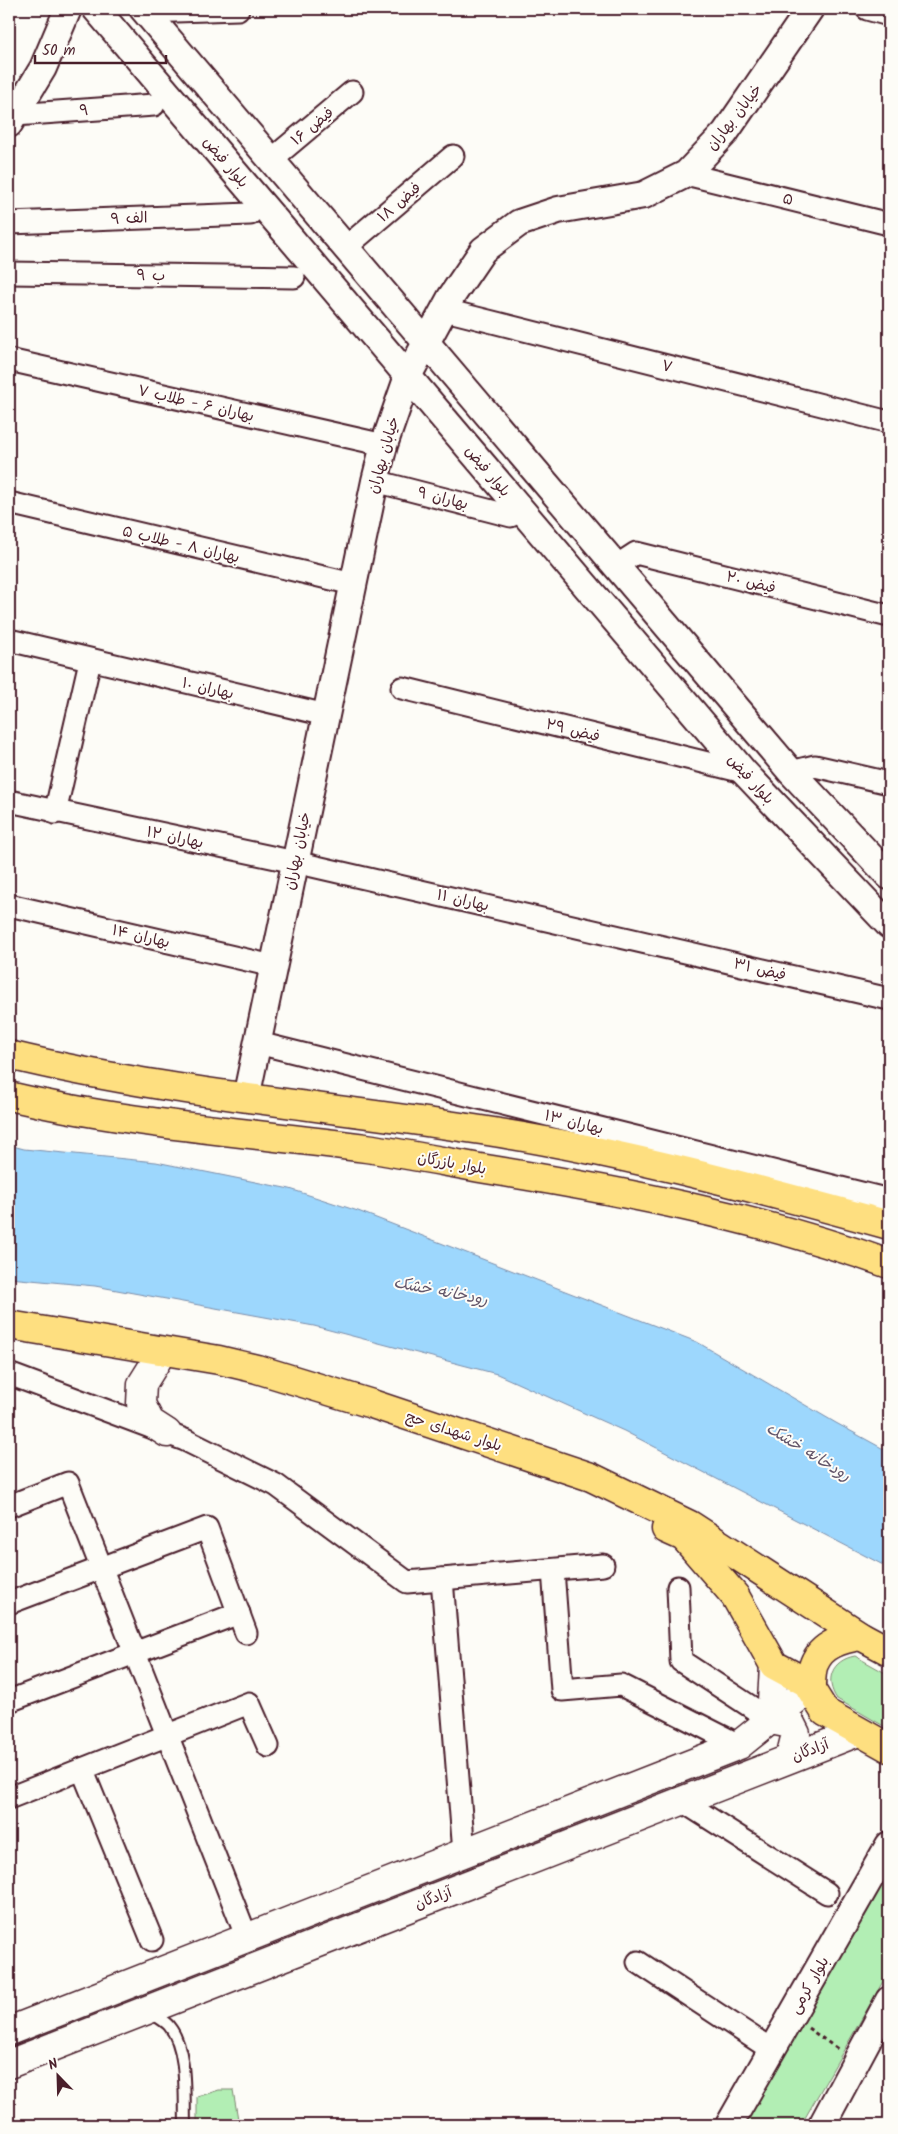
<svg xmlns="http://www.w3.org/2000/svg" width="898" height="2134" font-family="Kalam,'Playpen Sans Arabic',sans-serif">
<rect width="100%" height="100%" fill="#fdfcf7"/>
<filter id="ink" filterUnits="userSpaceOnUse"><feTurbulence type="fractalNoise" baseFrequency=".02" numOctaves="2"/><feDisplacementMap in="SourceGraphic" scale="10" xChannelSelector="R" yChannelSelector="G"/><feConvolveMatrix kernelMatrix="1 2 1 2 8 2 1 2 1" color-interpolation-filters="sRGB"/></filter>
<g filter="url(#ink)">
<g fill="#b2eeb4" stroke="#7e8670">
<path d="M855,1656L889,1675V1729L837,1699C824,1680 832,1660 855,1656Z"/>
<path d="M889,1864V1971L801,2125H741Z"/>
<path d="M219,2090H233L239,2125H197V2097Z"/>
</g>
<path fill="#9dd7fd" stroke="#7c8da9" d="M9,1145L24,1149L156,1162L290,1189L358,1211L697,1342L836,1423L889,1452V1568L624,1431L497,1374L314,1326L95,1286L9,1278Z"/>
<g fill="none" stroke-linecap="round" stroke-linejoin="round">
<defs>
<path id="service" d="M151,2012C156,2017 165,2021 169,2026C188,2049 184,2097 185,2125"/>
<g id="minor">
<path d="M867,9L889,15"/>
<path d="M145,12L238,9"/>
<path d="M15,115L154,105"/>
<path d="M271,160L352,92"/>
<path d="M686,174L889,224"/>
<path d="M9,223L250,214"/>
<path d="M345,248L453,156"/>
<path d="M9,273L294,277"/>
<path d="M445,310L889,422"/>
<path d="M9,360L384,445"/>
<path d="M375,481L511,516"/>
<path d="M9,503L353,584"/>
<path d="M616,566L636,553L889,616"/>
<path d="M9,640L326,715"/>
<path d="M402,688L744,772"/>
<path d="M791,772L815,766L889,783"/>
<path d="M9,801L295,862L889,999"/>
<path d="M55,813L90,661"/>
<path d="M9,905L273,966"/>
<path d="M258,1043L889,1200"/>
<path d="M9,1374L185,1440L276,1485L407,1582L603,1565"/>
<path d="M9,1506L68,1483L247,1938"/>
<path d="M553,1570L562,1690L621,1685L739,1745"/>
<path d="M442,1579L464,1853"/>
<path d="M678,1587L681,1661L771,1720"/>
<path d="M9,1603L207,1528L246,1633"/>
<path d="M9,1701L239,1613"/>
<path d="M82,1769L152,1940"/>
<path d="M9,1798L249,1703L268,1746"/>
<path d="M682,1801L827,1893"/>
<path d="M638,1962L772,2050"/>
</g>
<g id="tertiary">
<path d="M96,9L744,772L889,925"/>
<path d="M143,9L791,772L889,876"/>
<path d="M9,124L43,68L68,9"/>
<path d="M246,1098L375,481L384,445L408,376L451,297L483,250L519,223L558,210L644,195L686,174L725,133L810,9"/>
<path d="M729,2125L889,1845"/>
<path d="M822,2125L889,2000"/>
</g>
<g id="secondary">
<path d="M157,1360L142,1384L141,1404L150,1422L167,1433"/>
<path d="M774,1665L771,1720L791,1724L796,1734L790,1758"/>
<path d="M9,2031L739,1745L810,1688"/>
<path d="M9,2064L858,1732"/>
</g>
<g id="primary">
<path d="M9,1055C164,1093 323,1105 481,1130C619,1151 754,1188 889,1225"/>
<path d="M9,1096C126,1124 247,1132 366,1148C406,1154 446,1162 486,1169C622,1191 758,1217 889,1264"/>
<path d="M9,1325L219,1360L257,1369L372,1404L591,1477L690,1525L861,1636L889,1651"/>
<path d="M666,1529L684,1537L735,1596L774,1665L811,1685"/>
<path d="M861,1636C842,1639 822,1644 814,1664C811,1671 812,1681 810,1688L825,1712L889,1748"/>
</g>
</defs>
<use href="#service" stroke="#4a1f2b" stroke-width="14"/>
<use href="#minor" stroke="#4a1f2b" stroke-width="25"/>
<use href="#tertiary" stroke="#4a1f2b" stroke-width="30"/>
<use href="#secondary" stroke="#4a1f2b" stroke-width="31"/>
<use href="#primary" stroke="#4a1f2b" stroke-width="31"/>
<path stroke="#4a1f2b" stroke-width="3" stroke-dasharray="4 4" stroke-linecap="butt" d="M808,2028L839,2050"/>
<use href="#service" stroke="#fdfcf7" stroke-width="10"/>
<use href="#minor" stroke="#fdfcf7" stroke-width="21"/>
<use href="#tertiary" stroke="#fdfcf7" stroke-width="26"/>
<use href="#secondary" stroke="#fdfcf7" stroke-width="28"/>
<use href="#primary" stroke="#fedf80" stroke-width="28"/>
</g>
</g>
<g text-anchor="middle" stroke-width="4" stroke-linejoin="round" paint-order="stroke">
<g font-size="15" fill="#4a1f2b" stroke="#fdfcf7">
<text transform="translate(84 110) rotate(-4)" y="5">۹</text>
<text transform="translate(734 117) rotate(-52)" y="5">خیابان بهاران</text>
<text transform="translate(312 126) rotate(-40)" y="5">فیض ۱۶</text>
<text transform="translate(226 162) rotate(50)" y="5">بلوار فیض</text>
<text transform="translate(788 199) rotate(14)" y="5">۵</text>
<text transform="translate(399 202) rotate(-41)" y="5">فیض ۱۸</text>
<text transform="translate(129 218) rotate(-2)" y="5">۹ الف</text>
<text transform="translate(151 275) rotate(1)" y="5">۹ ب</text>
<text transform="translate(667 366) rotate(14)" y="5">۷</text>
<text transform="translate(196 403) rotate(13)" y="5">بهاران ۶ - طلاب ۷</text>
<text transform="translate(383 455) rotate(-74)" y="5">خیابان بهاران</text>
<text transform="translate(488 471) rotate(50)" y="5">بلوار فیض</text>
<text transform="translate(443 498) rotate(14)" y="5">بهاران ۹</text>
<text transform="translate(181 544) rotate(13)" y="5">بهاران ۸ - طلاب ۵</text>
<text transform="translate(751 582) rotate(14)" y="5">فیض ۲۰</text>
<text transform="translate(208 688) rotate(13)" y="5">بهاران ۱۰</text>
<text transform="translate(573 730) rotate(14)" y="5">فیض ۲۹</text>
<text transform="translate(751 779) rotate(48)" y="5">بلوار فیض</text>
<text transform="translate(175 837) rotate(12)" y="5">بهاران ۱۲</text>
<text transform="translate(297 851) rotate(-78)" y="5">خیابان بهاران</text>
<text transform="translate(463 900) rotate(13)" y="5">بهاران ۱۱</text>
<text transform="translate(141 936) rotate(13)" y="5">بهاران ۱۴</text>
<text transform="translate(760 969) rotate(13)" y="5">فیض ۳۱</text>
<text transform="translate(574 1122) rotate(14)" y="5">بهاران ۱۳</text>
<text transform="translate(452 1163) rotate(10)" y="5">بلوار بازرگان</text>
<text transform="translate(454 1431) rotate(18)" y="5">بلوار شهدای حج</text>
<text transform="translate(810 1750) rotate(-21)" y="5">آزادگان</text>
<text transform="translate(433 1898) rotate(-21)" y="5">آزادگان</text>
<text transform="translate(809 1985) rotate(-60)" y="5">بلوار کرمی</text>
</g>
<g font-size="16" font-style="italic" fill="#63566a" stroke="#fdfcf7">
<text transform="translate(441 1290) rotate(11)" y="6">رودخانه خشک</text>
<text transform="translate(809 1451) rotate(32)" y="6">رودخانه خشک</text>
</g>
</g>
<rect width="898" height="2134" fill="none" stroke="#fdfcf7" stroke-width="30"/>
<rect x="15" y="15" width="868" height="2104" fill="none" stroke="#4a1f2b" stroke-width="2" filter="url(#ink)"/>
<g transform="translate(58 2076) rotate(337)" stroke="#fdfcf7" stroke-width="4" paint-order="stroke">
<path d="M0-4L9 19L0 12L-9 19Z" fill="#4a1f2b"/>
<text y="-8" font-size="14" font-weight="bold" text-anchor="middle" fill="#4a1f2b">N</text>
</g>
<path d="M35 55v8h131v-8" fill="none" stroke="#4a1f2b" stroke-width="2.5"/>
<text x="42" y="55" font-size="15" fill="#4a1f2b" stroke="#fdfcf7" stroke-width="4" paint-order="stroke">50 m</text>
</svg>
